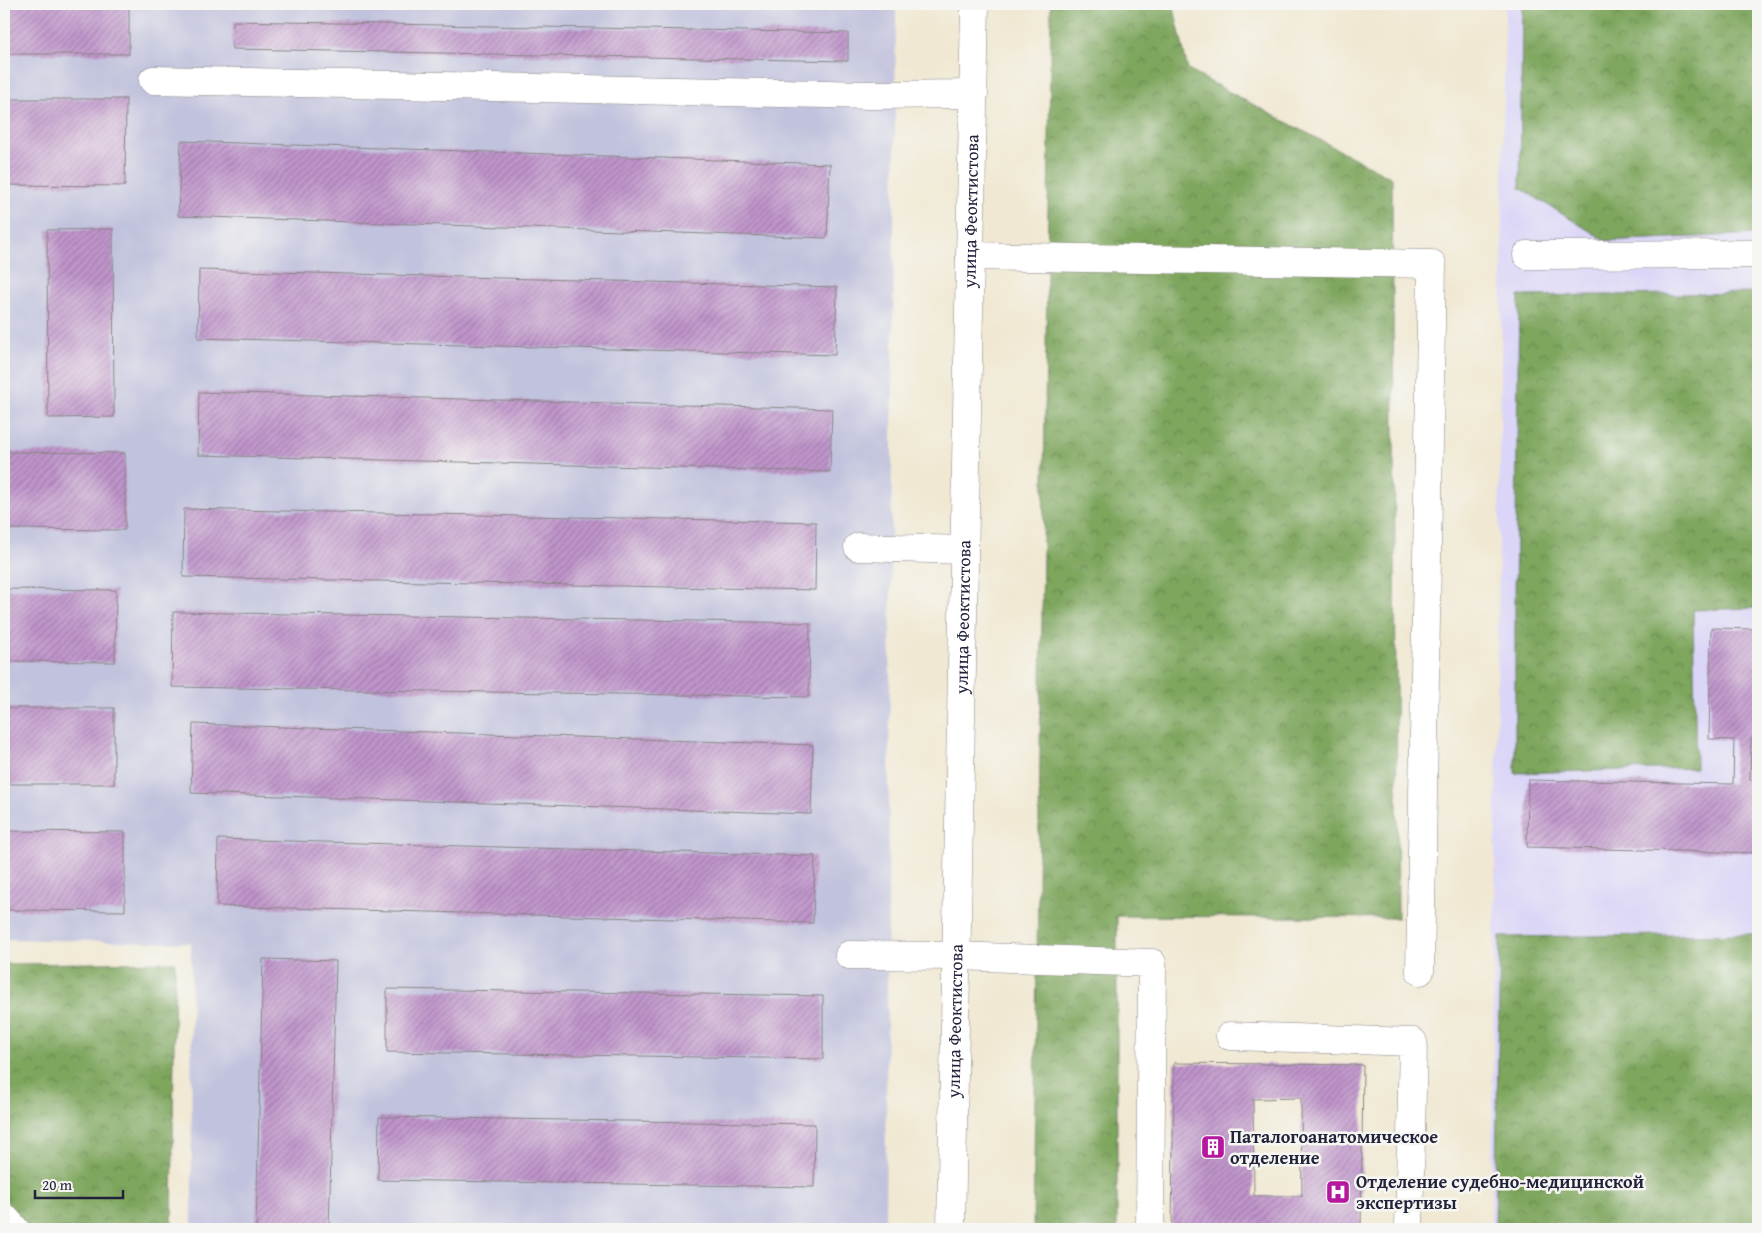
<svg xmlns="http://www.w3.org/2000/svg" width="1762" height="1233" font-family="'Gentium Book Plus',serif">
<defs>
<pattern id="forest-crowns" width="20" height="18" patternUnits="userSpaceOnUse" patternTransform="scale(1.25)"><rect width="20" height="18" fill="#7ea65d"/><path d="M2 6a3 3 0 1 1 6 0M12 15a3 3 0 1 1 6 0" fill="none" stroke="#67874e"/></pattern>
<pattern id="building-hatch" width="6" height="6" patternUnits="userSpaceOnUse" patternTransform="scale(1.25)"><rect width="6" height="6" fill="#c095cb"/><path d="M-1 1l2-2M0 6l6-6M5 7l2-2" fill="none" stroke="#9c79a6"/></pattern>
</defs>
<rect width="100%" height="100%" fill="#f6f6f2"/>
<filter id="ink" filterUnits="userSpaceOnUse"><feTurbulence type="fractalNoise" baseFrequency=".02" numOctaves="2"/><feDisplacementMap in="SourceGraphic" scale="10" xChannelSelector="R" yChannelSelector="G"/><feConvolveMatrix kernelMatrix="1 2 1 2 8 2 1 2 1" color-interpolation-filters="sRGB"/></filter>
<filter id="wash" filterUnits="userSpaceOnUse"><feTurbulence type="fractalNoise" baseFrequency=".0096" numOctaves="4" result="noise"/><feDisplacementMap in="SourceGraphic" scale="20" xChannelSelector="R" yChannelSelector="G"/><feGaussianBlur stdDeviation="1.12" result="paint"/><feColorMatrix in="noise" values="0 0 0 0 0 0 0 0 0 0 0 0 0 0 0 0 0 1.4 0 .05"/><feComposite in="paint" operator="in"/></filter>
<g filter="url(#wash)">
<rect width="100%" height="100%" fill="#f0e8d2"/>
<path fill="#dbd6f7" d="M1505,4H1758V1229H1491Z"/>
<path fill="#c1c2dd" d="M4,4H896L885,1229H192L191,943L4,939Z"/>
<g fill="url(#forest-crowns)" stroke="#50644c">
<path d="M1051,4H1173L1188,70L1392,178L1398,918L1117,916V1229H1033Z"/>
<path d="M1522,4H1758V234L1606,241L1520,188Z"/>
<path d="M1758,293V383L1756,385L1758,435V608L1693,610L1696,768L1515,773V599L1519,296Z"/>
<path d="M1753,934L1758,937V1229H1495L1500,937Z"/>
<path d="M175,962L172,1229H4V964Z"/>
</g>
<g id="blocks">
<g fill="url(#building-hatch)" fill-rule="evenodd">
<rect x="4" y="4" width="125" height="50"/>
<path d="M233,21L848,33V61L232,49Z"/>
<path d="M4,99H126L125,186L4,185Z"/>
<path d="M181,141L830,164L827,238L178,216Z"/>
<path d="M113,229L114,417L48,418L47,230Z"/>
<path d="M199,270L837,287L835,355L198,338Z"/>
<path d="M199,392L832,409L830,472L198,455Z"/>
<path d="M4,452L125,453V530L4,529Z"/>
<path d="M184,509L816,522L815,590L183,577Z"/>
<path d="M4,589L116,590L115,662L4,661Z"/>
<path d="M173,612L810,623L809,697L172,687Z"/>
<path d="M1711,628L1758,629V739H1751L1750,780H1758V853L1527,847L1528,780L1733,784L1734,740L1709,739Z"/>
<rect x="4" y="708" width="110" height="76"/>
<path d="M193,724L813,745L811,814L191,793Z"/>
<path d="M4,831L125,832V911L4,910Z"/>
<path d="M218,839L815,856L813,923L217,906Z"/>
<path d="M263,959L336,961L329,1229H256Z"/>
<path d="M387,989L823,996V1059L387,1052Z"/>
<path d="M1174,1063L1363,1065L1361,1229H1172ZM1301,1098L1302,1196H1254L1253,1099Z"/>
<path d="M379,1117L815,1124L814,1187L378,1180Z"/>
</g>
</g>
</g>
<g filter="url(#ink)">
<use href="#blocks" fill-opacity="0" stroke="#898586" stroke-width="1"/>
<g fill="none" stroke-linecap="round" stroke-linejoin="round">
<defs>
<g id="minor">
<path d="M153,80L871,95L974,94"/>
<path d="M1527,255L1758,254"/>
<path d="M970,256L1432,264L1420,971"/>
<path d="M858,547L964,550"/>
<path d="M849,955L957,956L1152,963L1150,1229"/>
<path d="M1230,1036L1413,1042L1409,1229"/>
<path d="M4,1217L15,1229"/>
<path id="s1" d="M951,1229L975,4"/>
</g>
</defs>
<use href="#minor" stroke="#898586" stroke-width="29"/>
<use href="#minor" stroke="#fff" stroke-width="28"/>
</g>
</g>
<defs>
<symbol id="building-square" viewBox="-11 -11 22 22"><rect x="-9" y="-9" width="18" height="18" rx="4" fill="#b5179e" stroke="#f6f6f2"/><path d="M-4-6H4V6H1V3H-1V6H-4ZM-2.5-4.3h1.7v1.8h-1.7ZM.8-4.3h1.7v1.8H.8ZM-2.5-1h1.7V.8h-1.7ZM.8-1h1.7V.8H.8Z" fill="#fff"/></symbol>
<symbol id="hospital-square" viewBox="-11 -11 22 22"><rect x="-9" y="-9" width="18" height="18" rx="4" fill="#b5179e" stroke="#f6f6f2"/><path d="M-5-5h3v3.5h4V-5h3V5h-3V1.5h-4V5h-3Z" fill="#fff"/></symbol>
</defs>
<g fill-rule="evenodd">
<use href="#building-square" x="1199" y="1133" width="28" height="28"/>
<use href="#hospital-square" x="1324" y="1178" width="28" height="28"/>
</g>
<g text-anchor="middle" stroke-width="5" stroke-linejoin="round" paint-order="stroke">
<g font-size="18" fill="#22223b" stroke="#f6f6f2">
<text dy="6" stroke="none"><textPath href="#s1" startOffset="1018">улица Феоктистова</textPath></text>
<text dy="6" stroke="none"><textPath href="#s1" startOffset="612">улица Феоктистова</textPath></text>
<text dy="6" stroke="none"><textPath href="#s1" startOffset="208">улица Феоктистова</textPath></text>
</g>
<g font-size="18" font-weight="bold" fill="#22223b" stroke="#f6f6f2" text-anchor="start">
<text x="1230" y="1143">Паталогоанатомическое<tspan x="1230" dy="21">отделение</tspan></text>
<text x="1356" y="1188">Отделение судебно-медицинской<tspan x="1356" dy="21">экспертизы</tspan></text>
</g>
</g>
<rect width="1762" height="1233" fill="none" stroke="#f6f6f2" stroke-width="20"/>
<path d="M35 1190v8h88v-8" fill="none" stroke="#22223b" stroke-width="2.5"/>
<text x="42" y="1190" font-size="15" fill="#22223b" stroke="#f6f6f2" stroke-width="4" paint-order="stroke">20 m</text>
</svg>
